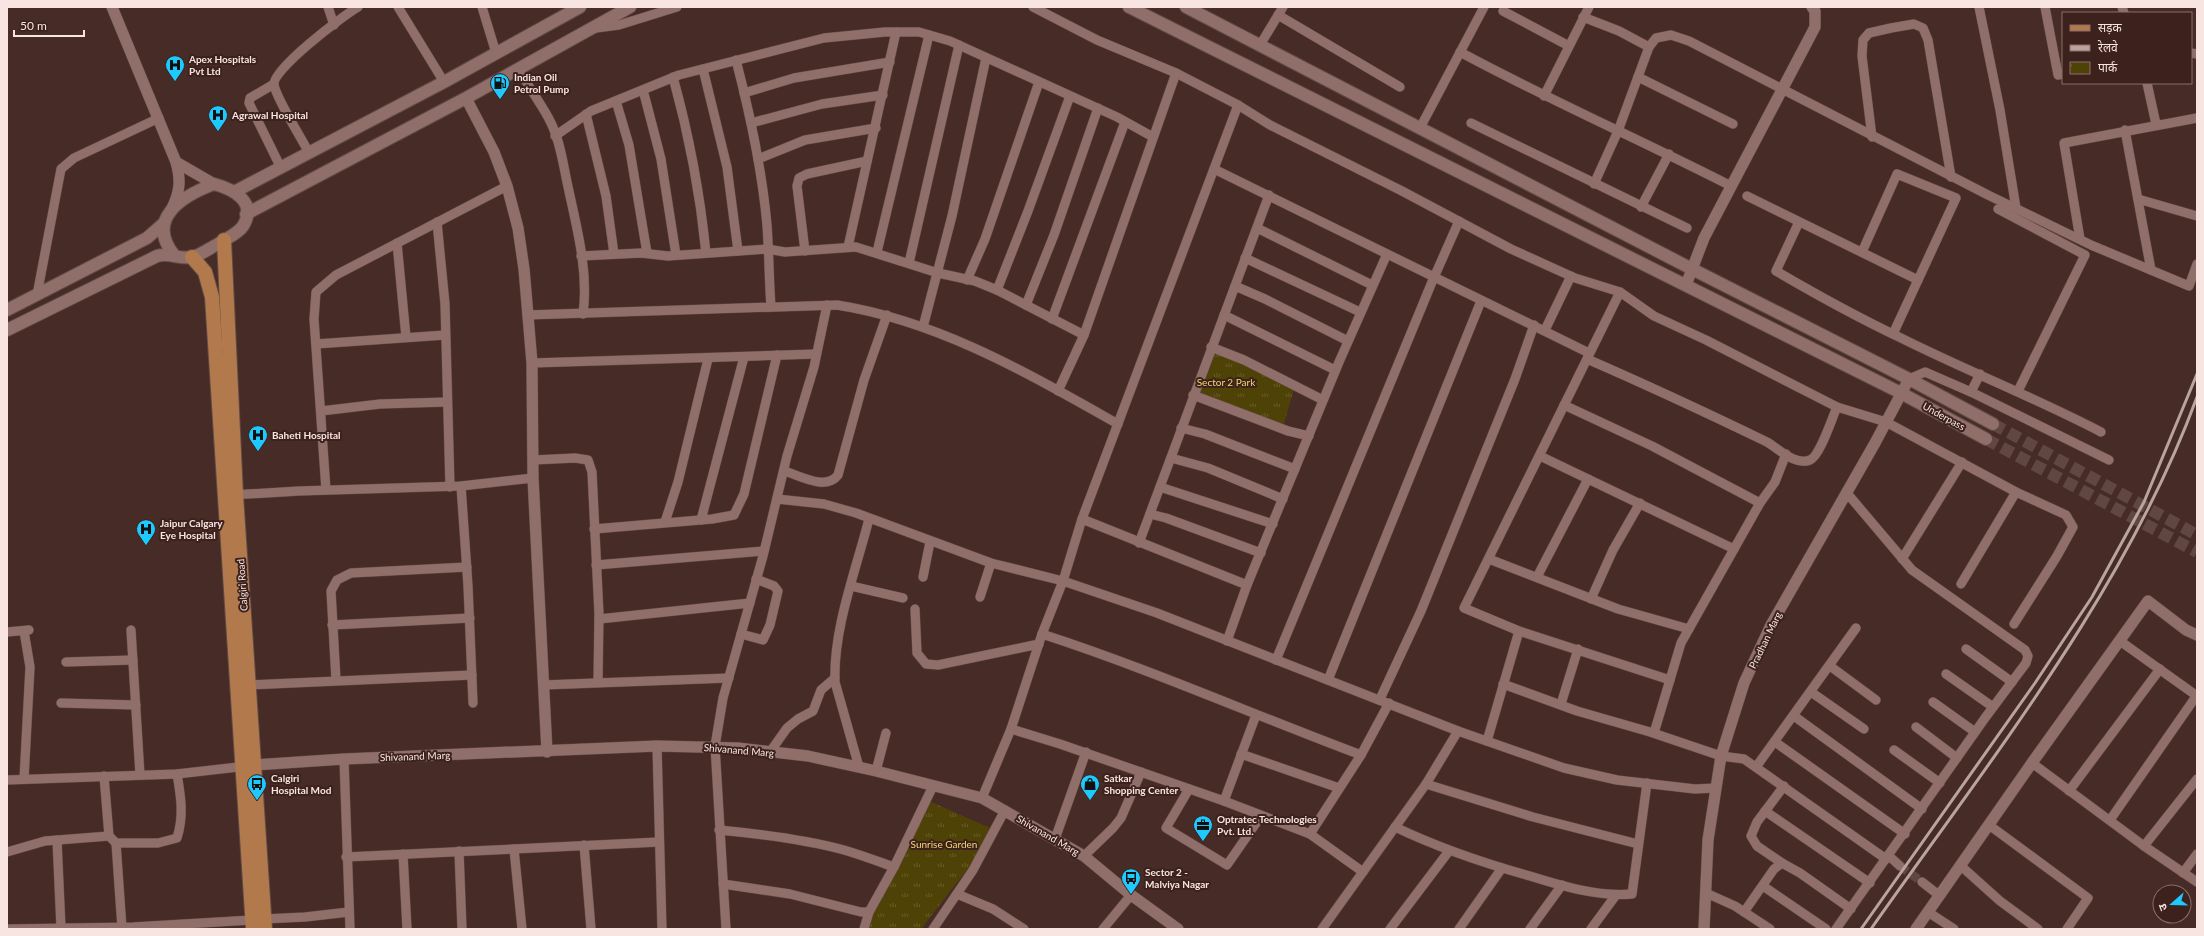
<svg xmlns="http://www.w3.org/2000/svg" width="2204" height="936" font-family="Lato,'Noto Sans Devanagari',sans-serif">
<defs>
<pattern id="park-tufts" width="24" height="20" patternUnits="userSpaceOnUse"><rect width="24" height="20" fill="#4e4206"/><path d="M3 7l-1-3M5 7V3M7 7l1-3M15 17l-1-3M17 17v-4M19 17l1-3" fill="none" stroke="#685d2a"/></pattern>
</defs>
<rect width="100%" height="100%" fill="#462b26"/>
<g fill="url(#park-tufts)">
<path d="M1212,349L1294,389L1283,427L1196,395Z"/>
<path d="M929,801L997,831L921,929H861Z"/>
</g>
<g fill="none" stroke-linecap="round" stroke-linejoin="round">
<path stroke="#614742" stroke-width="9" stroke-dasharray="9 4.5" stroke-linecap="butt" d="M1900,866L1922,882"/>
<g stroke="#614742" stroke-width="12" stroke-dasharray="12 6" stroke-linecap="butt">
<path d="M1993,424L2197,535"/>
<path d="M1986,439L2197,552"/>
</g>
<defs>
<g id="minor">
<path d="M328,7L334,25"/>
<path d="M398,7L444,82"/>
<path d="M482,7L496,53"/>
<path d="M1033,7L1097,40L1176,73L1238,105L1270,125L1402,191L1511,249L1575,278L1620,292L1654,316L1706,340L1837,407L1886,422L2016,492L2066,515L2073,527L2057,556L2014,624"/>
<path d="M1979,7L2000,110L2016,208"/>
<path d="M2045,7L2058,75L2063,74"/>
<path d="M2122,7L2124,13"/>
<path d="M1503,11L1569,46"/>
<path d="M1278,15L1400,87"/>
<path d="M1583,17L1619,31L1649,47"/>
<path d="M596,28L619,25L677,7"/>
<path d="M1260,45L1283,7"/>
<path d="M1460,52C1549,100 1641,140 1731,186"/>
<path d="M2191,53L2197,54"/>
<path d="M736,60C750,114 762,169 767,225C769,252 769,280 771,307"/>
<path d="M519,68C528,88 542,104 551,123C560,141 563,163 567,182C576,225 589,270 583,314"/>
<path d="M703,69L727,167L738,251"/>
<path d="M673,77C689,135 700,193 706,253"/>
<path d="M1638,77L1733,124"/>
<path d="M2147,83L2156,124"/>
<path d="M274,84L250,98L249,103L281,168"/>
<path d="M643,90L661,159L676,255"/>
<path d="M744,93L794,78L890,62"/>
<path d="M1544,96L1589,7"/>
<path d="M616,101L629,145L647,253"/>
<path d="M586,114L606,196L614,254"/>
<path d="M751,123L822,104L883,95"/>
<path d="M1471,123L1687,228"/>
<path d="M1420,128L1484,7"/>
<path d="M2125,130L2151,270"/>
<path d="M555,136L591,111L679,75L824,38L885,32H919L950,41L1117,117L1153,137"/>
<path d="M1872,137L1862,56L1863,40L1869,33L1891,28L1914,24L1923,28L1928,40L1951,177"/>
<path d="M309,153C301,137 277,100 274,85C271,70 344,15 358,7"/>
<path d="M758,159L805,140L876,128"/>
<path d="M1214,169L1589,353"/>
<path d="M1594,184L1618,131L1649,47L1656,38L1671,35L1689,41L1988,195L2091,245L2189,286L2197,264"/>
<path d="M1747,196L1918,280"/>
<path d="M2138,199L2197,216"/>
<path d="M1641,207L1669,154"/>
<path d="M1998,209L2085,255L2018,391"/>
<path d="M437,222L445,304L450,487"/>
<path d="M1799,222L1776,271C1817,295 1859,318 1901,338C1967,371 2036,398 2101,432"/>
<path d="M1257,228L1372,285"/>
<path d="M2080,239L2064,143L2197,118"/>
<path d="M397,243L406,337"/>
<path d="M848,247L896,32"/>
<path d="M805,251L797,186L799,178L807,174L867,161"/>
<path d="M877,252L929,35"/>
<path d="M1862,252L1897,174L1956,198L1893,334"/>
<path d="M581,256L641,253L668,256L767,249L785,252L856,247L938,273L975,281L997,290L1084,335"/>
<path d="M1245,258L1360,312"/>
<path d="M909,263L959,45"/>
<path d="M967,280L985,239L1039,82"/>
<path d="M1235,286L1265,299L1348,341"/>
<path d="M997,290L1028,211L1070,96"/>
<path d="M1620,292L1464,608L1519,631L1670,680"/>
<path d="M37,295L61,169L74,158L159,118"/>
<path d="M1026,305L1054,235L1098,108"/>
<path d="M527,315L837,305C939,321 1029,374 1118,424"/>
<path d="M1224,315L1335,370"/>
<path d="M1052,319L1125,122"/>
<path d="M923,327L952,216L986,58"/>
<path d="M1545,330L1571,276"/>
<path d="M316,344L445,335"/>
<path d="M1211,347L1244,360L1323,400"/>
<path d="M1587,359C1647,385 1707,413 1767,442C1779,449 1795,466 1810,460C1820,456 1832,418 1837,407"/>
<path d="M532,363L816,354"/>
<path d="M1909,379L1925,372L1971,392L2109,460"/>
<path d="M1058,391L1084,335L1176,73"/>
<path d="M1971,392L1980,374"/>
<path d="M1193,395L1288,431L1309,436"/>
<path d="M1564,405L1652,446L1760,503"/>
<path d="M321,411L380,404L447,402"/>
<path d="M1181,428L1205,434L1295,469"/>
<path d="M1540,456L1734,549"/>
<path d="M1171,458L1208,468L1283,499"/>
<path d="M533,460L575,458L588,460L592,472L599,614L598,682"/>
<path d="M784,471C801,476 826,491 838,475L864,380L887,315"/>
<path d="M461,486L468,586L473,703"/>
<path d="M1160,487L1273,524"/>
<path d="M326,490L314,319L316,292L336,275L507,186"/>
<path d="M231,495L299,491L461,486L533,478"/>
<path d="M777,499L824,504L856,513L991,563L1063,581L1157,613L1458,731L1564,768L1617,780L1695,789L1716,788"/>
<path d="M1150,514L1166,518L1261,553"/>
<path d="M1082,519L1247,585"/>
<path d="M701,520L744,357"/>
<path d="M665,522L678,482L708,359"/>
<path d="M594,529L712,519L734,515L744,494L777,355"/>
<path d="M1139,543L1269,195"/>
<path d="M1489,559L1618,609L1689,629"/>
<path d="M1902,559L1962,462"/>
<path d="M596,565L764,551"/>
<path d="M923,577L930,542"/>
<path d="M1537,577L1588,479"/>
<path d="M1961,584L2016,492"/>
<path d="M851,586L903,598"/>
<path d="M980,597L991,563"/>
<path d="M1591,599L1613,550L1640,503"/>
<path d="M915,609L917,653L926,664L938,665L1039,644"/>
<path d="M599,619L750,603"/>
<path d="M332,625L470,618"/>
<path d="M131,630L140,775"/>
<path d="M24,631L30,667L24,779"/>
<path d="M7,632L29,630"/>
<path d="M741,634L763,640L770,625L778,591L774,586L756,579"/>
<path d="M1042,634C1150,669 1254,715 1361,755"/>
<path d="M1227,641L1247,585L1339,362L1387,254"/>
<path d="M2120,641L2197,696"/>
<path d="M1966,649L2012,682"/>
<path d="M1276,660L1432,282L1459,221"/>
<path d="M66,662L133,660"/>
<path d="M1830,666L1876,700"/>
<path d="M1946,674L1993,707"/>
<path d="M336,680L331,591L337,580L351,573L467,567"/>
<path d="M1328,680L1481,301"/>
<path d="M1503,684L1577,711L1650,732L1721,756L1744,759L1886,859"/>
<path d="M250,685L472,675"/>
<path d="M543,685L729,678"/>
<path d="M1811,692L1864,729"/>
<path d="M1380,699L1421,611L1515,379L1534,325"/>
<path d="M1933,702L1975,732"/>
<path d="M61,703L136,705"/>
<path d="M1561,704L1578,649"/>
<path d="M1794,716L1922,809"/>
<path d="M1916,727L1957,758"/>
<path d="M1011,729L1060,744L1224,801L1310,834L1363,872"/>
<path d="M1654,733L1681,643L1760,503L1775,482L1786,454"/>
<path d="M1487,741L1519,631"/>
<path d="M1775,742L1905,834"/>
<path d="M657,746L662,929"/>
<path d="M1894,750L1940,783"/>
<path d="M770,752L787,728L798,719L813,711L821,690L835,678"/>
<path d="M1241,754L1339,788"/>
<path d="M344,759L350,929"/>
<path d="M2032,763L2144,846L2197,882"/>
<path d="M859,767L835,682C833,629 856,570 869,519"/>
<path d="M1756,767L1856,628"/>
<path d="M876,771L886,733"/>
<path d="M104,776L109,836L116,843H158L177,838C184,816 181,797 177,774"/>
<path d="M7,780L177,774L247,766"/>
<path d="M1426,784L1533,817L1638,844"/>
<path d="M1189,789L1166,828L1227,865L1261,816"/>
<path d="M2069,791L2160,669"/>
<path d="M982,798L1011,729L1042,634L1063,581L1082,519L1238,105"/>
<path d="M1224,801L1256,715"/>
<path d="M1765,811L1870,883"/>
<path d="M2110,820L2197,695"/>
<path d="M1989,825L2088,898L2067,929"/>
<path d="M1395,827C1439,848 1483,863 1530,876C1562,886 1598,897 1632,894L1647,783"/>
<path d="M719,830C761,834 803,839 844,850C861,855 877,861 894,867"/>
<path d="M1310,834L1361,755L1389,703"/>
<path d="M1055,839L1086,752"/>
<path d="M57,840L61,928"/>
<path d="M116,843L122,928"/>
<path d="M584,845L591,929"/>
<path d="M2144,846L2197,779"/>
<path d="M514,849L522,929"/>
<path d="M459,851L462,929"/>
<path d="M7,852L45,841L109,836"/>
<path d="M403,854L407,929"/>
<path d="M1084,856L1113,828L1121,818L1141,772"/>
<path d="M1889,856L1900,866"/>
<path d="M346,857L659,842"/>
<path d="M1782,863L1757,846L1751,836L1757,822L1784,786"/>
<path d="M1961,866L2000,901L2038,929"/>
<path d="M2183,873L2197,854"/>
<path d="M1922,882L1940,896"/>
<path d="M723,884L790,894L861,912H869L894,867L933,786"/>
<path d="M1763,886L1826,929"/>
<path d="M1706,893L1735,906L1770,929"/>
<path d="M957,894L993,909L1024,929"/>
<path d="M1744,912L1774,869L1782,863L1800,873L1851,909"/>
<path d="M1928,912L1954,929"/>
<path d="M264,919L305,917L349,912"/>
<path d="M8,929L133,927L252,920"/>
<path d="M726,929L715,746L723,698L763,556L787,456L814,367L827,305"/>
<path d="M864,929L869,912"/>
<path d="M933,929L973,870L1005,810"/>
<path d="M1103,929L1131,895"/>
<path d="M1322,929L1426,784L1458,731"/>
<path d="M1390,929L1449,851"/>
<path d="M1459,929L1502,868"/>
<path d="M1530,929L1562,885"/>
<path d="M1591,929L1616,895"/>
<path d="M1836,929L1985,718L2026,663L2028,656L2025,650L1912,570L1846,492"/>
</g>
<g id="tertiary">
<path d="M112,7L176,162C181,180 180,192 172,208"/>
<path d="M466,98L494,152L507,186L518,228L524,269L532,363L533,478L547,752"/>
<path d="M176,162L214,184"/>
<path d="M1686,285L1704,238L1815,27V11L1812,7"/>
<path d="M254,765L344,759L657,746L738,748L808,756L876,771L982,798L1084,856L1131,895L1178,929"/>
<path d="M1704,929L1708,840L1721,756L1744,683L1771,625L1875,443L1909,379"/>
<path d="M1916,929L2034,760L2148,601L2186,630L2197,635"/>
</g>
<g id="secondary">
<path d="M1129,7L1901,393L1986,439"/>
<path d="M1186,7L1692,269L1909,379L1993,424"/>
<path d="M236,191L444,82L580,7"/>
<path d="M246,214L466,98L630,7"/>
<path d="M7,310L147,238L163,224"/>
<path d="M7,330L157,256C169,252 181,260 193,257C202,254 210,248 218,244C225,239 238,234 243,226C258,202 233,189 214,184C182,196 145,219 174,255"/>
</g>
<g id="primary">
<path d="M224,240L236,495L265,929"/>
<path d="M192,257L205,272L212,297L253,929"/>
</g>
</defs>
<use href="#minor" stroke="#614a46" stroke-width="10"/>
<use href="#tertiary" stroke="#614a46" stroke-width="12"/>
<use href="#secondary" stroke="#614a46" stroke-width="14"/>
<use href="#primary" stroke="#614a46" stroke-width="16"/>
<use href="#minor" stroke="#906f6a" stroke-width="9"/>
<use href="#tertiary" stroke="#906f6a" stroke-width="11"/>
<use href="#secondary" stroke="#906f6a" stroke-width="12"/>
<use href="#primary" stroke="#b27a4c" stroke-width="14"/>
<g stroke="#b9a49f" stroke-width="3">
<path d="M1861,929L2035,683L2092,597L2144,502L2197,374"/>
<path d="M1871,929C1989,761 2126,591 2197,397"/>
</g>
</g>
<defs>
<symbol id="hospital-pin" viewBox="-11 -11 22 30"><path d="M0 17L-7.5 6A9.5 9.5 0 1 1 7.5 6Z" fill="#1ec9fd" stroke="#3c211d"/><path d="M-5-5h3v3.5h4V-5h3V5h-3V1.5h-4V5h-3Z" fill="#111"/></symbol>
<symbol id="fuel-pin" viewBox="-11 -11 22 30"><path d="M0 17L-7.5 6A9.5 9.5 0 1 1 7.5 6Z" fill="#1ec9fd" stroke="#3c211d"/><path d="M-5.5-6h7V0h2V4h1.3V-2.5L3-4.5l.8-.8L6-3V5H2.5V1h-1V6h-7ZM-4.2-4.7v3.2H.2V-4.7Z" fill="#111"/></symbol>
<symbol id="bus-pin" viewBox="-11 -11 22 30"><path d="M0 17L-7.5 6A9.5 9.5 0 1 1 7.5 6Z" fill="#1ec9fd" stroke="#3c211d"/><path d="M-5-6H5V4H4V6H2V4H-2V6H-4V4H-5ZM-3.5-4V0h7V-4ZM-3.5 1.2v1.5H-2V1.2ZM2 1.2v1.5H3.5V1.2Z" fill="#111"/></symbol>
<symbol id="shop-pin" viewBox="-11 -11 22 30"><path d="M0 17L-7.5 6A9.5 9.5 0 1 1 7.5 6Z" fill="#1ec9fd" stroke="#3c211d"/><path d="M-5-2.5h2.3a2.7 3.5 0 0 1 5.4 0H5L5.5 6h-11ZM-1.5-2.5h3a1.5 2.3 0 0 0-3 0Z" fill="#111"/></symbol>
<symbol id="office-pin" viewBox="-11 -11 22 30"><path d="M0 17L-7.5 6A9.5 9.5 0 1 1 7.5 6Z" fill="#1ec9fd" stroke="#3c211d"/><path d="M-6-3h4V-5.5h4V-3h4V5H-6ZM-1-4.5V-3h2v-1.5ZM-6 0V1H6V0Z" fill="#111"/></symbol>
</defs>
<g fill-rule="evenodd">
<use href="#hospital-pin" x="164" y="54" width="22" height="30"/>
<use href="#fuel-pin" x="489" y="72" width="22" height="30"/>
<use href="#hospital-pin" x="207" y="104" width="22" height="30"/>
<use href="#hospital-pin" x="247" y="424" width="22" height="30"/>
<use href="#hospital-pin" x="135" y="518" width="22" height="30"/>
<use href="#bus-pin" x="246" y="773" width="22" height="30"/>
<use href="#shop-pin" x="1079" y="773" width="22" height="30"/>
<use href="#office-pin" x="1192" y="814" width="22" height="30"/>
<use href="#bus-pin" x="1120" y="867" width="22" height="30"/>
</g>
<g text-anchor="middle" stroke-width="4" stroke-linejoin="round" paint-order="stroke">
<g font-size="10" font-weight="bold" fill="#f8e5e1" stroke="#3c211d" text-anchor="start">
<text x="189" y="63">Apex Hospitals<tspan x="189" dy="12">Pvt Ltd</tspan></text>
<text x="514" y="81">Indian Oil<tspan x="514" dy="12">Petrol Pump</tspan></text>
<text x="232" y="119">Agrawal Hospital</text>
<text x="272" y="439">Baheti Hospital</text>
<text x="160" y="527">Jaipur Calgary<tspan x="160" dy="12">Eye Hospital</tspan></text>
<text x="271" y="782">Calgiri<tspan x="271" dy="12">Hospital Mod</tspan></text>
<text x="1104" y="782">Satkar<tspan x="1104" dy="12">Shopping Center</tspan></text>
<text x="1217" y="823">Optratec Technologies<tspan x="1217" dy="12">Pvt. Ltd.</tspan></text>
<text x="1145" y="876">Sector 2 -<tspan x="1145" dy="12">Malviya Nagar</tspan></text>
</g>
<g font-size="10" fill="#f2d972" stroke="#3c211d">
<text x="1226" y="386">Sector 2 Park</text>
<text x="944" y="848">Sunrise Garden</text>
</g>
<g font-size="10" fill="#f8e5e1" stroke="#3c211d">
<text transform="translate(1944 416) rotate(29)" y="4">Underpass</text>
<text transform="translate(242 585) rotate(-94)" y="4">Calgiri Road</text>
<text transform="translate(1765 640) rotate(-64)" y="4">Pradhan Marg</text>
<text transform="translate(739 750) rotate(5)" y="4">Shivanand Marg</text>
<text transform="translate(415 756) rotate(-2)" y="4">Shivanand Marg</text>
<text transform="translate(1048 835) rotate(30)" y="4">Shivanand Marg</text>
</g>
</g>
<rect width="2204" height="936" fill="none" stroke="#f8e5e1" stroke-width="16"/>
<rect x="2062" y="12" width="130" height="72" fill="#3c211d" stroke="#876f6b"/>
<rect x="2070" y="25" width="20" height="6" fill="#b27a4c" stroke="#876f6b"/>
<text x="2098" y="32" font-size="12" fill="#f8e5e1">सड़क</text>
<rect x="2070" y="45" width="20" height="6" fill="#b9a49f" stroke="#876f6b"/>
<text x="2098" y="52" font-size="12" fill="#f8e5e1">रेलवे</text>
<rect x="2070" y="62" width="20" height="12" fill="url(#park-tufts)" stroke="#876f6b"/>
<text x="2098" y="72" font-size="12" fill="#f8e5e1">पार्क</text>
<g transform="translate(2172 904) rotate(250)"><circle r="19" fill="#3c211d" stroke="#876f6b"/>
<path d="M0-3L7 15L0 10L-7 15Z" fill="#1ec9fd"/>
<text y="-6" font-size="11" font-weight="bold" text-anchor="middle" fill="#f8e5e1">उ</text>
</g>
<path d="M14 30v6h70v-6" fill="none" stroke="#f8e5e1" stroke-width="2"/>
<text x="20" y="30" font-size="12" fill="#f8e5e1" stroke="#3c211d" stroke-width="3" paint-order="stroke">50 m</text>
</svg>
